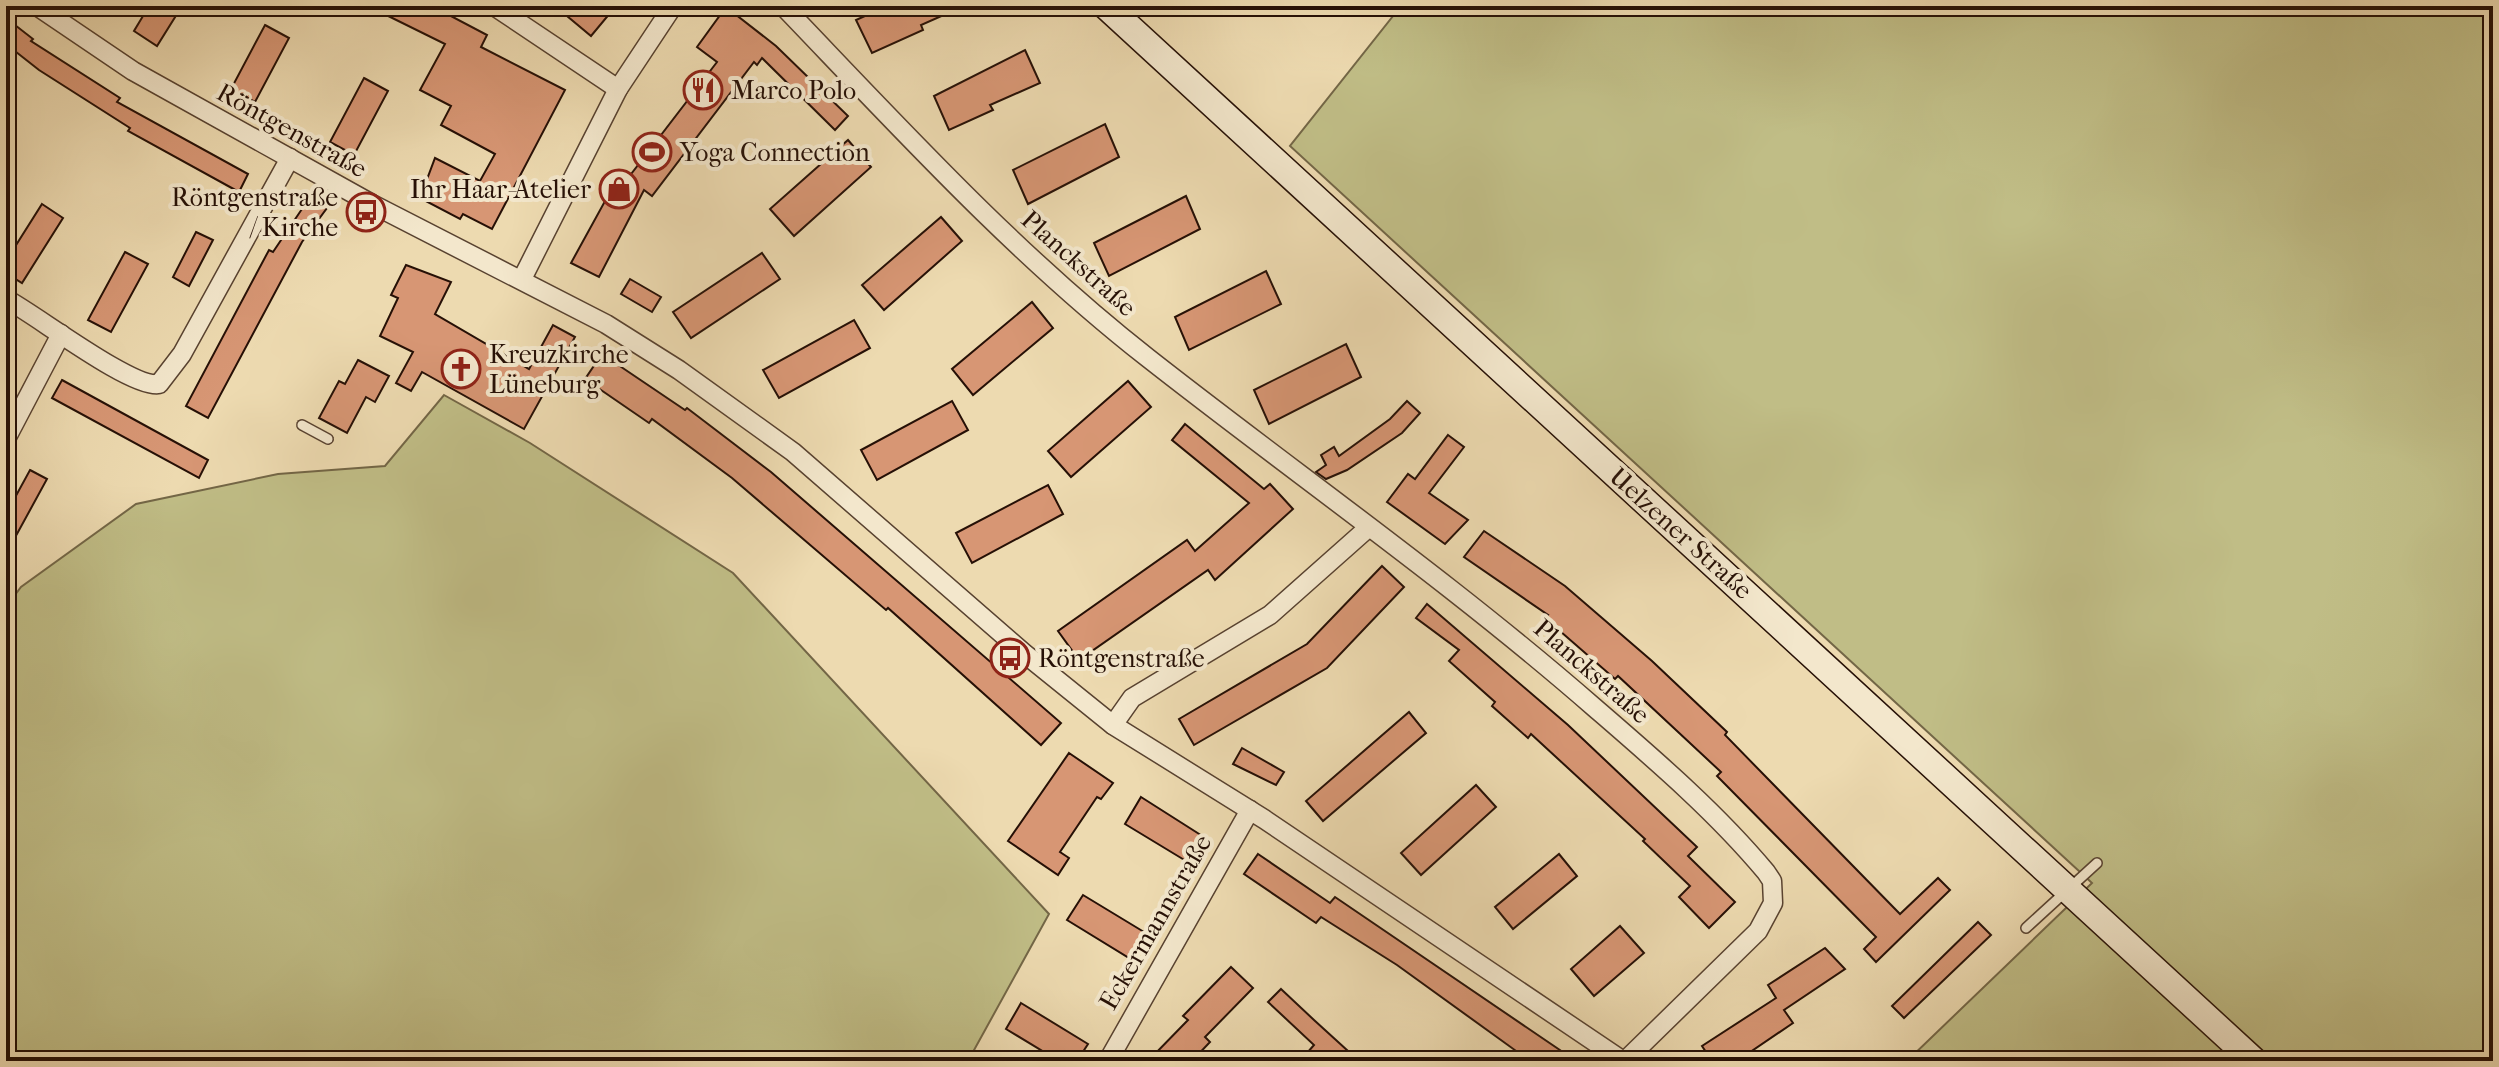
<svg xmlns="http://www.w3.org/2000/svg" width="2499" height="1067" font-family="'IM FELL French Canon',serif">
<rect width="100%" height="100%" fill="#eddab0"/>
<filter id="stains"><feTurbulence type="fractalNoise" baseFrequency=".0025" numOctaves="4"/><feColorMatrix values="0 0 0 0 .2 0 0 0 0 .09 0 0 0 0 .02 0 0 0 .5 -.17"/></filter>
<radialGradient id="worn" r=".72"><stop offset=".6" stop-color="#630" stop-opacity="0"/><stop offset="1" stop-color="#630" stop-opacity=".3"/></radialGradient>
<g fill="#c0bd86" stroke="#736646" stroke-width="2">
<path d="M1401,6H2493V1061H1907L2092,883L1290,146Z"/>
<path d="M444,395L530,443L733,573L1049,914L968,1061H6V607L21,587L136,504L278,474L385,466Z"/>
</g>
<g fill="#d79674" stroke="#261006" stroke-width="2">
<path d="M149,6H182L157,46L134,31Z"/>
<path d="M368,6H432L487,35L481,47L565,90L492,229L463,214L460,219L420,198L435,158L480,181L495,154L441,125L451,106L420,90L445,44Z"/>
<path d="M555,6H616L591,36Z"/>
<path d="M887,6H964L921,25L923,30L872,53L856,20Z"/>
<path d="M726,7L776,46L848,116L835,130L762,58L757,65L754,62L652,196L644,190L599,277L571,263L621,172L628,178L717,62L697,47Z"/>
<path d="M6,18L33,39L31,41L120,98L117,102L248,174L239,192L128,131L130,128L39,70L6,44Z"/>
<path d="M265,25L289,38L255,102L231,89Z"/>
<path d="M1025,50L1040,83L990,105L993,110L949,130L934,96Z"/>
<path d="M364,78L388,91L354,155L330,142Z"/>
<path d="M1105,124L1119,157L1028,204L1013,170Z"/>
<path d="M848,140L871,167L794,236L770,209Z"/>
<path d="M1186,196L1200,229L1109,276L1094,243Z"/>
<path d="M310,197L327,208L302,242L208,418L186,406L269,250L273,252Z"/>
<path d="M42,204L63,218L22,283L6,273V261Z"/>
<path d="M941,217L962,241L884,310L862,285Z"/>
<path d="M196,232L213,240L189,286L173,277Z"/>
<path d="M125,252L148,264L111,332L88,320Z"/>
<path d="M762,253L780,279L691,338L673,312Z"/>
<path d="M406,265L451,282L435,314L529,369L553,325L575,337L524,429L422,372L411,391L396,383L413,352L380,336L398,298L391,295Z"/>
<path d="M1266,271L1281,304L1189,350L1175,317Z"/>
<path d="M630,279L661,297L652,312L621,294Z"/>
<path d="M1032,302L1053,328L973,395L952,369Z"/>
<path d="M854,320L870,348L779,398L763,370Z"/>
<path d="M1346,344L1361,377L1269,424L1254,390Z"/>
<path d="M602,354L685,410L687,408L771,472L1061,723L1041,745L888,608L886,610L732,478L652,419L649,423L585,379Z"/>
<path d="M358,360L389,376L375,402L366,397L347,433L319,418L339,381L345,384Z"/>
<path d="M62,380L208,460L199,478L52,398Z"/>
<path d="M1128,381L1151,407L1071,477L1048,451Z"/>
<path d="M952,401L968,430L877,480L861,450Z"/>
<path d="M1407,401L1420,413L1402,433L1347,470L1326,479L1316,472L1326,465L1321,455L1334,447L1339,456L1390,419Z"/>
<path d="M1185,424L1264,489L1270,484L1293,509L1215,580L1208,570L1079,660L1058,631L1187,540L1195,551L1249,503L1172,440Z"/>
<path d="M1448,435L1464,447L1429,493L1468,520L1445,544L1387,502L1408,474L1415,479Z"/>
<path d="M30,470L47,479L6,554V514Z"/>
<path d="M1048,485L1063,514L972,563L956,533Z"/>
<path d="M1484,531L1565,586L1652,661L1727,732L1725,735L1900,914L1938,878L1950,890L1876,962L1864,949L1876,937L1717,776L1721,772L1618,676L1615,679L1545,618L1548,615L1464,557Z"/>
<path d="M1382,566L1404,587L1327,668L1194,745L1179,719L1307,644Z"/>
<path d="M1427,604L1568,725L1697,847L1688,856L1735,902L1709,928L1679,897L1690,886L1643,841L1645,839L1531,734L1528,738L1492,706L1495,702L1449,661L1459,650L1416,618Z"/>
<path d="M1409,712L1426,733L1323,821L1306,801Z"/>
<path d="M1242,748L1284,772L1276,785L1233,764Z"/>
<path d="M1069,753L1113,783L1101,799L1097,797L1060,852L1069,858L1058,875L1008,841Z"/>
<path d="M1476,785L1496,807L1421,875L1401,853Z"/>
<path d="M1141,797L1207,839L1191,864L1125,824Z"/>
<path d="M1258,854L1330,903L1335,897L1576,1061H1530L1397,965L1321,917L1316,923L1244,874Z"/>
<path d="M1559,854L1577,876L1513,929L1495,907Z"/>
<path d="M1083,895L1149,935L1134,961L1067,920Z"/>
<path d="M1978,922L1991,935L1904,1018L1892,1006Z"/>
<path d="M1620,926L1644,953L1594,996L1571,969Z"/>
<path d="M1825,948L1845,969L1784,1010L1793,1023L1737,1061H1712L1702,1046L1776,998L1768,985Z"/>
<path d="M1231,967L1253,988L1205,1037L1210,1042L1192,1061H1148L1188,1020L1183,1016Z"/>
<path d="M1281,989L1314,1020L1359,1061H1300L1314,1045L1268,1002Z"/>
<path d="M1021,1003L1088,1044L1077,1061H1059L1006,1029Z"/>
</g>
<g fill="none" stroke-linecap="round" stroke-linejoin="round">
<defs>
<g id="service">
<path d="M302,425L328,439"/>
<path d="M2026,928L2097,863"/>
</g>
<g id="minor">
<path d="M37,6L133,71L372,204L606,324L679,370L793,452L1025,654L1113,725L1264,819L1623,1061"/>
<path d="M494,6L618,89"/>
<path d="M783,6C900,128 1015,254 1148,358C1297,475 1452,583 1595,708C1654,759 1716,812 1766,872L1772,881L1773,903L1758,931L1625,1061"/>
<path d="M522,279L618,89L673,6"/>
<path d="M6,299C35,314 132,389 159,384L182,354L290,158"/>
<path d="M6,439L61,334"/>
<path d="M1113,725L1132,698L1270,615L1368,528"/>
<path d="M1108,1061L1250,810"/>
</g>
<path id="secondary" d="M1106,6L2254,1061"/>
</defs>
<use href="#service" stroke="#584230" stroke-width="12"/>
<use href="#minor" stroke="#584230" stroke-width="21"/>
<use href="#secondary" stroke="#261006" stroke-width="29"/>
<use href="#service" stroke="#f3e7cc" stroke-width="9"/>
<use href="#minor" stroke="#f3e7cc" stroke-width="18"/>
<use href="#secondary" stroke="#f3e7cc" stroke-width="26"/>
</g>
<defs>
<symbol id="restaurant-ring" viewBox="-11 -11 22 22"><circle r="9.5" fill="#f3e7cc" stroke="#8f2418" stroke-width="1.5"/><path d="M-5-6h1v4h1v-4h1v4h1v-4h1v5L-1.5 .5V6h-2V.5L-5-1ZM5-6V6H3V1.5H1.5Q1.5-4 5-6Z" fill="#8f2418"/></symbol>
<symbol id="stadium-ring" viewBox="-11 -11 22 22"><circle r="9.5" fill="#f3e7cc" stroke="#8f2418" stroke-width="1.5"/><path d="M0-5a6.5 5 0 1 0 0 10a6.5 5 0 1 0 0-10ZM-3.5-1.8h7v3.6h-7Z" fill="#8f2418"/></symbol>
<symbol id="shop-ring" viewBox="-11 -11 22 22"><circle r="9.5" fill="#f3e7cc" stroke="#8f2418" stroke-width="1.5"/><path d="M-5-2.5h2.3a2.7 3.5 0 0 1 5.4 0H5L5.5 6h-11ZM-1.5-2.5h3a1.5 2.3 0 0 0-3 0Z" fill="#8f2418"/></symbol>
<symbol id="bus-ring" viewBox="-11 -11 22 22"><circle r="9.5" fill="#f3e7cc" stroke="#8f2418" stroke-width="1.5"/><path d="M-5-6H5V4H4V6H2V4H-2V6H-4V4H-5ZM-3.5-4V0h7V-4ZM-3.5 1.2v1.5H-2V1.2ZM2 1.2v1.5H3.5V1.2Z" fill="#8f2418"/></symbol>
<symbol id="church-ring" viewBox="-11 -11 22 22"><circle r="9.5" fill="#f3e7cc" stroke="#8f2418" stroke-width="1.5"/><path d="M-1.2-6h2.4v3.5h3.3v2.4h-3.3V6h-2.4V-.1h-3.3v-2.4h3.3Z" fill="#8f2418"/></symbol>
</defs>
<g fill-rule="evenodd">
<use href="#restaurant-ring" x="681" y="68" width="44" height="44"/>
<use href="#stadium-ring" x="630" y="130" width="44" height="44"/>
<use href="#shop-ring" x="597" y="167" width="44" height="44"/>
<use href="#bus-ring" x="344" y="190" width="44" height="44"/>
<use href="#church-ring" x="439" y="347" width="44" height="44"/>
<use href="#bus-ring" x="988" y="636" width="44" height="44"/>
</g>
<g text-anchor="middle" stroke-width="8" stroke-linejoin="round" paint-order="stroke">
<g font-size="26" fill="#261006" stroke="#f3e7cc" text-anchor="start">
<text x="731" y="99">Marco Polo</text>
<text x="680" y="161">Yoga Connection</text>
<text x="591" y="198" text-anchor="end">Ihr Haar-Atelier</text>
<text x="338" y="206" text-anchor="end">Röntgenstraße<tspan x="338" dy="30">/ Kirche</tspan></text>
<text x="489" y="363">Kreuzkirche<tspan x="489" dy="30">Lüneburg</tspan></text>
<text x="1038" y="667">Röntgenstraße</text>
</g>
<g font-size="26" fill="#261006" stroke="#f3e7cc">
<text transform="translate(292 130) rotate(29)" y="9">Röntgenstraße</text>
<text transform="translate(1079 263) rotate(42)" y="9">Planckstraße</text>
<text transform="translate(1681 533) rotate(42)" y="9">Uelzener Straße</text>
<text transform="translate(1592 671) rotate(41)" y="9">Planckstraße</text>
<text transform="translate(1155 922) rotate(-60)" y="9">Eckermannstraße</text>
</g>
</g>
<rect width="2499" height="1067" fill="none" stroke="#eddab0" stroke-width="32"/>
<rect x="8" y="8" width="2483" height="1051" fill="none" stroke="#261006" stroke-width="4"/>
<rect x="16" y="16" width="2467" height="1035" fill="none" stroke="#261006" stroke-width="2"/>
<rect width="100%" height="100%" filter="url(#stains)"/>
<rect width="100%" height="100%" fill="url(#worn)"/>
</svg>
